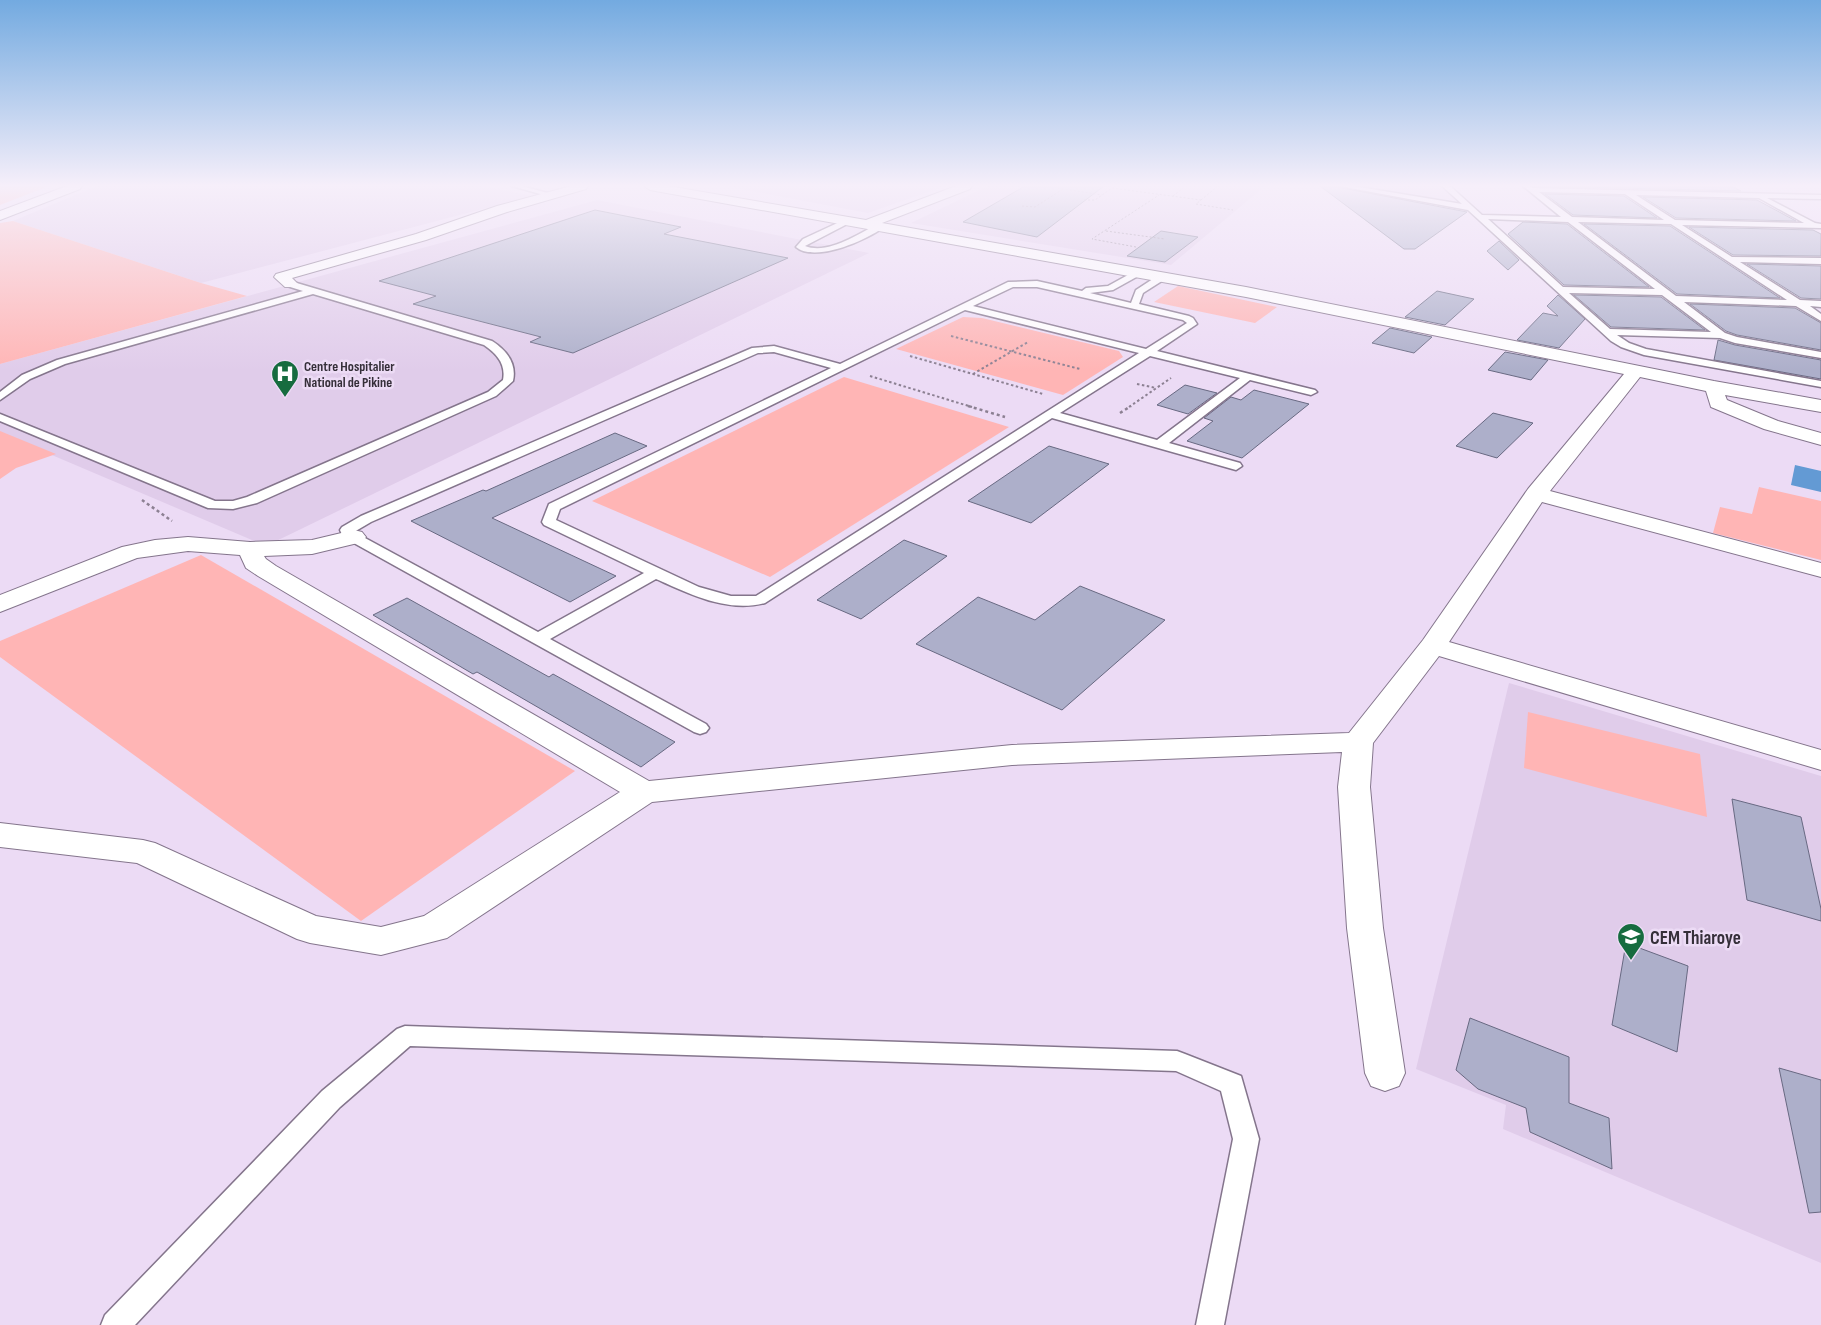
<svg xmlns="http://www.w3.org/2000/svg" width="1821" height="1325" font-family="'Sofia Sans Condensed',sans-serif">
<rect width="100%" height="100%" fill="#ecdbf5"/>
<g fill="#e0ccea">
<path d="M97,186H484L532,196L201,283L13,221Z"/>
<path d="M725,186H945L868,213Z"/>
<path d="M988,186H1265L1171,265L911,223Z"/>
<path d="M1344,186H1440L1457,201Z"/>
<path d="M597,200L869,253L266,546L0,433V364Z"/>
<path d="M1509,683L1821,776V1263L1503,1129L1506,1105L1416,1069Z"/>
</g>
<g fill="#ffb5b5">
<path d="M0,186H49L0,205Z"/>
<path d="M13,221L201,283L247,296L0,364V223Z"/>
<path d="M1178,286L1277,307L1255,323L1154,302Z"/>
<path d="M963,317L982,318L1119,351L1123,357L1063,395L896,349Z"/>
<path d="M844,377L1009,427L770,577L592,501Z"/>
<path d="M0,431L56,454L16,468L0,479Z"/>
<path d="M1759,487L1821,501V560L1713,533L1720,507L1752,514Z"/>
<path d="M201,555L575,771L361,921L0,657V641Z"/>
<path d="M1528,712L1700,754L1707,817L1524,768Z"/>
</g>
<path fill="#639ad4" d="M1795,465L1821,471V492L1791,485Z"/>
<g fill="#adafca" stroke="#686982">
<path d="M1025,186H1104L1037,237L963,222Z"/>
<path d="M1320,186H1332L1467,212L1415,249H1404Z"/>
<path d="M1539,186H1731L1741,191Z"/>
<path d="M1545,194L1624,196L1657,218L1573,215Z"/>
<path d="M1643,197L1757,200L1796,221L1676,218Z"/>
<path d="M595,210L681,227L664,234L788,258L573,353L530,342L541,337L413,304L436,296L379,281Z"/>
<path d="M1523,222L1567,224L1649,287L1564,285L1508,234Z"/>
<path d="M1584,224L1670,226L1780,298L1677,294Z"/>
<path d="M1689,227L1813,230L1821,234V256L1733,255Z"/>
<path d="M1161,231L1198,237L1165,262L1127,256Z"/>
<path d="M1499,241L1519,260L1508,270L1487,251Z"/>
<path d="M1747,264L1821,266V299L1801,298Z"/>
<path d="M1437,291L1474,299L1445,325L1405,317Z"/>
<path d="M1558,295L1585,319L1559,348L1517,340L1543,313L1558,316L1547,306Z"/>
<path d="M1574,295L1661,297L1705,330L1611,327Z"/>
<path d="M1690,304L1795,308L1821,323V350L1737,335L1726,331Z"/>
<path d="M1390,328L1432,337L1414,353L1372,343Z"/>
<path d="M1718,340L1735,345L1821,360V379L1714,360Z"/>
<path d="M1505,352L1548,360L1531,380L1488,370Z"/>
<path d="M1185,385L1217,393L1188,414L1157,405Z"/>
<path d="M1254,390L1309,404L1242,458L1187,441L1213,421L1204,418L1231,397L1241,400Z"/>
<path d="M1493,413L1533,423L1497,458L1456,446Z"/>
<path d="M615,433L647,446L492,518L616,576L570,602L411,521L483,490L486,491Z"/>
<path d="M1049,446L1109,464L1031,523L968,501Z"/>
<path d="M904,540L947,556L861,619L817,600Z"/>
<path d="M1080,586L1165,620L1062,710L916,644L978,597L1035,620Z"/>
<path d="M407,598L549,677L553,674L675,742L641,767L477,672L473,674L373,615Z"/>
<path d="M1732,799L1801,817L1821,909V921L1747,900Z"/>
<path d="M1626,943L1688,966L1677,1052L1612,1025Z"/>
<path d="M1470,1018L1569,1057V1103L1609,1118L1612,1169L1530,1132L1526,1108L1478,1089L1456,1070Z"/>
<path d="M1779,1068L1821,1080V1212L1809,1213Z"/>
</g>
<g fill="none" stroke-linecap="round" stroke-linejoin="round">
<defs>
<g id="service">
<path d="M512,186H522L555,195L551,197Z"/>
<path d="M1339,186H1353L1462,204L1442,186H1450L1482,215L1561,217L1523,186H1530L1533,188L1821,195V199L1767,198L1815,223L1821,224V228L1682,225L1732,257L1821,258V264L1740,262L1800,300L1821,301V307L1810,306L1821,314V321L1796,306L1684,302L1725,333L1737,337L1821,352V358L1735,343L1720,338L1617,335L1629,343L1646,349L1821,381V387L1644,355L1621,347L1611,341L1468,210ZM1539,192L1625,194L1664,220L1572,217ZM1636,195L1759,198L1804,223L1675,220ZM1488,219L1568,222L1655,289L1563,287ZM1578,222L1671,224L1787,300L1676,296ZM1569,293L1662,295L1711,332L1610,329Z"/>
<path d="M846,219L853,221L805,246C828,255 858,234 878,224L885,226C868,240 815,263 796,247L803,239Z"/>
<path d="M1137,270L1141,273L1140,275L1113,290L1090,293L1131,303L1136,290L1159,275H1165V279L1143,293L1139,304L1189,316L1193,318L1197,324L1157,351L1315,390L1317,392L1311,395L1250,380L1169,443L1240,463L1242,466L1236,470L1052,418L765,603C727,613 690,594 656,579L550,639L706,724L709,728L706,732L700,734L694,732L343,537L340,530L342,527L361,516L752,348L774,346L840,364L1008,282L1037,281L1082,291L1086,288L1108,286ZM1013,287H1037L1183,320L1187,323L1146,349L973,306ZM965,310L1139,353L756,596H731L699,587L556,520L560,509ZM774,352L831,368L549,504L542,522L544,525L644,573L538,632L354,532L371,522L758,353ZM1150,356L1240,378L1157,440L1060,413Z"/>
<path d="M290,281L492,341C506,350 517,363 513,381L496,396L257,503L233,509L208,508L0,421V414L215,501H233L247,497L488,392L503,380C506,364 497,354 484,345L313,294L65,364L30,379L0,400V392L22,375L57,360L303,291L287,286L286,284Z"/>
<path d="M405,1026L1177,1051L1185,1054L1241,1076L1259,1139L1224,1325H1196L1233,1139L1221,1091L1176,1071L410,1046L340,1107L135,1325H101L105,1315L322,1091L397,1029Z"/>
</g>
<g id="minor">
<path d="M67,186H82L80,189L0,220V211Z"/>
<path d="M571,186H588L586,189L507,212L426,240L292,278L298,284L295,287H285L274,277L276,274L416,234L497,206Z"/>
<path d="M644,186H668L866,220L956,186H972L970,189L882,223L1246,287L1714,381L1821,400V412L1725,395L1727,400L1778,421L1821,433V445L1764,429L1711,407L1706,391L1640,377L1550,491L1821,563V577L1542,502L1449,642L1821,750V770L1439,656L1373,743L1370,787L1383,928L1405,1073L1399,1086L1385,1091L1371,1086L1365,1073L1347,928L1338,787L1342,752L1012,765L652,802L447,938L381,955L310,943L297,939L137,863L0,847V823L143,840L155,843L316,916L381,927L424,916L620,792L258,576L246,568L240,555L188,551L137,558L0,612V595L122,547L155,540L188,537L250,542L312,540L354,530L362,532L366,537L362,542L312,554L264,556L266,559L276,566L649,781L1012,745L1349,733L1423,640L1528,489L1624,374L1246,297L650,190Z"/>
</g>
</defs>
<use href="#service" stroke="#84758c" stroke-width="3"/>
<use href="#minor" stroke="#84758c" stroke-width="2"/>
<g stroke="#8c8092" stroke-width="1" stroke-dasharray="2 2" stroke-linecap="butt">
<path d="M1104,186L1112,187"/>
<path d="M1058,188L1102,195"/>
<path d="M1173,196L1183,188"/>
<path d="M1084,200H1095L1112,188L1201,200L1196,204L1233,210"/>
<path d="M1201,200L1218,186"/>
<path d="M1022,206L1035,207L1063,189"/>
<path d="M1106,231L1165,239"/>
<path d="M1136,247L1092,239L1159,195"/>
</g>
<g stroke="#8c8092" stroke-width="2" stroke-dasharray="2.5 2.5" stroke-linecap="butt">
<path d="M951,336L1080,369"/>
<path d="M910,356L1043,394"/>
<path d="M973,374L1028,342"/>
<path d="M870,376L972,407"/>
<path d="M1137,384L1156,388"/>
<path d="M1129,407L1171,378"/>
</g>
<g stroke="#8c8092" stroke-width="2.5" stroke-dasharray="3 3" stroke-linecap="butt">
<path d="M968,406L1005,417"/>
<path d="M1120,413L1131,406"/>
<path d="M142,500L172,521"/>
</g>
<use href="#service" fill="#fff" fill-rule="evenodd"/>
<use href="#minor" fill="#fff" fill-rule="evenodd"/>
</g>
<linearGradient id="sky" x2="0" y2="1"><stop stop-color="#73aae0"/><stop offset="0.5" stop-color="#f6effa"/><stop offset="1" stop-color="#f6effa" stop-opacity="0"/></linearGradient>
<rect width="1821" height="371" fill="url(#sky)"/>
<defs>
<symbol id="hospital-pin" viewBox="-11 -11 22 30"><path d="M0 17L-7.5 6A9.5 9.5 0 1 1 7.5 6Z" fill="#166c3f" stroke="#ecdbf5"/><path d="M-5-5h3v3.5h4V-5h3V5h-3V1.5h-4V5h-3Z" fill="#fff"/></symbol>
<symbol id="school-pin" viewBox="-11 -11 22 30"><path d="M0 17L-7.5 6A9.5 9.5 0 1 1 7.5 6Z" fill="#166c3f" stroke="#ecdbf5"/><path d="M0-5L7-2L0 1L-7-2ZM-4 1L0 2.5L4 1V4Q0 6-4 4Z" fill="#fff"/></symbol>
</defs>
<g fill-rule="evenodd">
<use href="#hospital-pin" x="269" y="358" width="32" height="43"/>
<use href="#school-pin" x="1615" y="921" width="32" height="43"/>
</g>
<g text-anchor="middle" stroke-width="5" stroke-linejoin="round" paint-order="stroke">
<g font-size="14" font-weight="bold" fill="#352f39" stroke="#ecdbf5" text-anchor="start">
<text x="304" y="371">Centre Hospitalier<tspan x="304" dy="16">National de Pikine</tspan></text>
</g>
<g font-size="19" font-weight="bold" fill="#352f39" stroke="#ecdbf5" text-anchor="start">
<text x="1650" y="944">CEM Thiaroye</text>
</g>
</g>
</svg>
